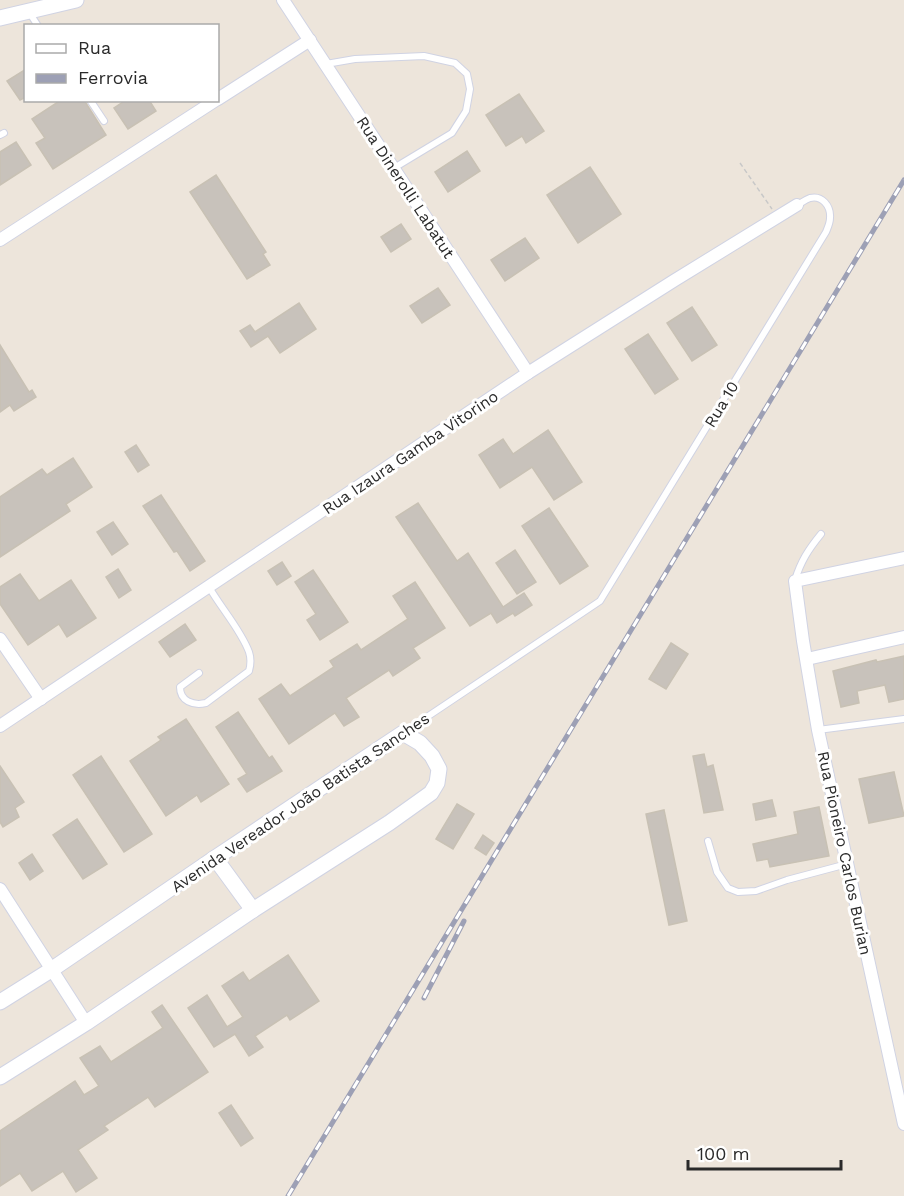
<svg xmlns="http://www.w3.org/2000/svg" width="904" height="1196" font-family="'Work Sans',sans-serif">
<rect width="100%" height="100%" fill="#ede5db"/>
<g fill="#c8c2bb" stroke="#c8c1b4" stroke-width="1.5">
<path d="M26,69V97L20,100L7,81Z"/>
<path d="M519,94L544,131L526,143L522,136L506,146L486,115Z"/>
<path d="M61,100H84L106,135L53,169L36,143L45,138L32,119Z"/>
<path d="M126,100H149L156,111L128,129L114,108Z"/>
<path d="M16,142L31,165L0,185V152Z"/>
<path d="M467,151L480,171L448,192L435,172Z"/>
<path d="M590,167L621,214L578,243L547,195Z"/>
<path d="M216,175L266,252L263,254L270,265L247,279L190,192Z"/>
<path d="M401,224L411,239L391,252L381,237Z"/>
<path d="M525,238L539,258L505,281L491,260Z"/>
<path d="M438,288L450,305L422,323L410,306Z"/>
<path d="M299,303L316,329L280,353L268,336L251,347L240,331L250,325L255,332Z"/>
<path d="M692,307L717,345L692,361L667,323Z"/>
<path d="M648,334L678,379L655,394L625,349Z"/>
<path d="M0,345L29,392L32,390L36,397L14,411L10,405L0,412Z"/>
<path d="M548,430L582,482L554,500L532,467L500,488L479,455L503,439L513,454Z"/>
<path d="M136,445L149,465L138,472L125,452Z"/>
<path d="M73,458L92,487L66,504L70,511L0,557V497L42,469L47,475Z"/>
<path d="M161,495L205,561L190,571L177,551L174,552L143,506Z"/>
<path d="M418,503L457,561L468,553L503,607L524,593L532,605L515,616L513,613L497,623L491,613L470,626L396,517Z"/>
<path d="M549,508L588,566L560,584L522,526Z"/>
<path d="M113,522L128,544L112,555L97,532Z"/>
<path d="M515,550L536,582L517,594L496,563Z"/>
<path d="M282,562L291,576L277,585L268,571Z"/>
<path d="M118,569L131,590L119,598L106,577Z"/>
<path d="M313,570L348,622L320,640L307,620L316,614L295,582Z"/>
<path d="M20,574L39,601L71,580L96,618L67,637L59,624L28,645L0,604V587Z"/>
<path d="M415,582L445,628L413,648L420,658L393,676L389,670L346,698L359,717L344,726L335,713L289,744L259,699L281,684L290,696L334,667L330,661L357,644L361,650L408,619L393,596Z"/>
<path d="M185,624L196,640L170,657L159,642Z"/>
<path d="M671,643L688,654L666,689L649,679Z"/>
<path d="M904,656V699L889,702L885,685L857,691L859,703L841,707L833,671L876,660L877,662Z"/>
<path d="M238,712L269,758L272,756L282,771L247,792L238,779L247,774L216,727Z"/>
<path d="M186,719L229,784L201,802L197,795L166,816L130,761L161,740L158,737Z"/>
<path d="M704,754L707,767L713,765L723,810L704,813L693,756Z"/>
<path d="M101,756L152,834L124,852L73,775Z"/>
<path d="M0,766L24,802L15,808L19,817L3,827L0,822Z"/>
<path d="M894,772L904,816L869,823L859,779Z"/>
<path d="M772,800L776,816L756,820L753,804Z"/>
<path d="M457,804L474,814L453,849L436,839Z"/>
<path d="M819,807L829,856L770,867L768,859L757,861L753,844L798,834L794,812Z"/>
<path d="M664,810L687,921L669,925L646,814Z"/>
<path d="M77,819L107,864L83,879L53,835Z"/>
<path d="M483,835L494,843L486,855L475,848Z"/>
<path d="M32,854L43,871L30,880L19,863Z"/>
<path d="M288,955L319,1001L290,1020L287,1015L255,1036L263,1047L249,1056L235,1034L214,1047L188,1008L207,995L227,1027L243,1017L222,986L243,972L249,981Z"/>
<path d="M162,1005L208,1072L155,1107L148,1097L104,1126L108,1130L78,1150L97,1178L76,1192L63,1171L32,1191L20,1173L0,1186V1131L75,1081L84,1095L99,1086L80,1058L100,1046L111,1062L163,1028L152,1012Z"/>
<path d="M231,1105L253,1138L241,1146L219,1113Z"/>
</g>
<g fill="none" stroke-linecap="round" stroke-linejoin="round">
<defs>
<g id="service">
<path d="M29,12L38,26"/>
<path d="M326,64L355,59L424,56L455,63L467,74L470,89L466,111L452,133L394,168"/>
<path d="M90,100L104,121"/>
<path d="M0,135L4,133"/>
<path d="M795,580C801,561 808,550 821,534"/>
<path d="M199,673L180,687C180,701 193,706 206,703L249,671C251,664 251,658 249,652C241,630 221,608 209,587"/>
<path d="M818,730L904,719"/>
<path d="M403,733L600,601L826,232C828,227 830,223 830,218C831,206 822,195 810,198C805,200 801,203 797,205"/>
<path d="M708,841L717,872L728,888L738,892L756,891L787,880L847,864"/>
</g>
<g id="minor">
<path d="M283,0L528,373"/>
<path d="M218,99L310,40"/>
<path d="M0,240L216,100"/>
<path d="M904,558L795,581L803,641L818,730L904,1124"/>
<path d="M0,639L41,699"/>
<path d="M807,659L904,637"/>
<path d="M0,726L528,373L675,280L797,205"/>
<path d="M0,889L86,1023"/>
</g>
<g id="tertiary">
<path d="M0,18L76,0"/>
<path d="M215,858L253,910"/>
<path d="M0,1002L51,970L215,858L403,733L420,743L432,756L439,769L437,783L431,793L389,823L253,910L86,1023L0,1077"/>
</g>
</defs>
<use href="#service" stroke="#d0d3e3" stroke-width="8"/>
<use href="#minor" stroke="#d0d3e3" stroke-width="14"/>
<use href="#tertiary" stroke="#d0d3e3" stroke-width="17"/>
<path stroke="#c8c8c8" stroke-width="1.5" stroke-dasharray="4.5 3" stroke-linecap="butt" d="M740,163L772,209"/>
<use href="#service" stroke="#fff" stroke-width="6"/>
<use href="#minor" stroke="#fff" stroke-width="12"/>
<use href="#tertiary" stroke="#fff" stroke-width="15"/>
<defs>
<g id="rail">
<path d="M424,998L464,921"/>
<path d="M288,1196L904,180"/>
</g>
</defs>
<use href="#rail" stroke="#9da0b5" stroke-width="5"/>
<use href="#rail" stroke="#fff" stroke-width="3" stroke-dasharray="9" stroke-linecap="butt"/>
</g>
<g text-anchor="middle" stroke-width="6" stroke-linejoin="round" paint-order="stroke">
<g font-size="16" fill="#2a2a2a" stroke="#fff">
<text transform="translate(406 187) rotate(57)" y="6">Rua Dinerolli Labatut</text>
<text transform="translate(721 404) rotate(-59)" y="6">Rua 10</text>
<text transform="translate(410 452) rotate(-34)" y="6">Rua Izaura Gamba Vitorino</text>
<text transform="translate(300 802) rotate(-34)" y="6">Avenida Vereador João Batista Sanches</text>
<text transform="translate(845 853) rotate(78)" y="6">Rua Pioneiro Carlos Burian</text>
</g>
</g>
<rect x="24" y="24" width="195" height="78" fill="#ffffff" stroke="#aaaaaa" stroke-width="1.5"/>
<rect x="36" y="44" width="30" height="9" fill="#ffffff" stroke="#aaaaaa" stroke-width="1.5"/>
<text x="78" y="54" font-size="18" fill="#2a2a2a">Rua</text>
<rect x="36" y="74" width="30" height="9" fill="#9da0b5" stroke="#aaaaaa" stroke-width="1.5"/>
<text x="78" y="84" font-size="18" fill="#2a2a2a">Ferrovia</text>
<path d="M688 1160v9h153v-9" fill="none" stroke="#2a2a2a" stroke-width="3"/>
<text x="697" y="1160" font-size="18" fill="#2a2a2a" stroke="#ffffff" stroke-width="4.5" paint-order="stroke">100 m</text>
</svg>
